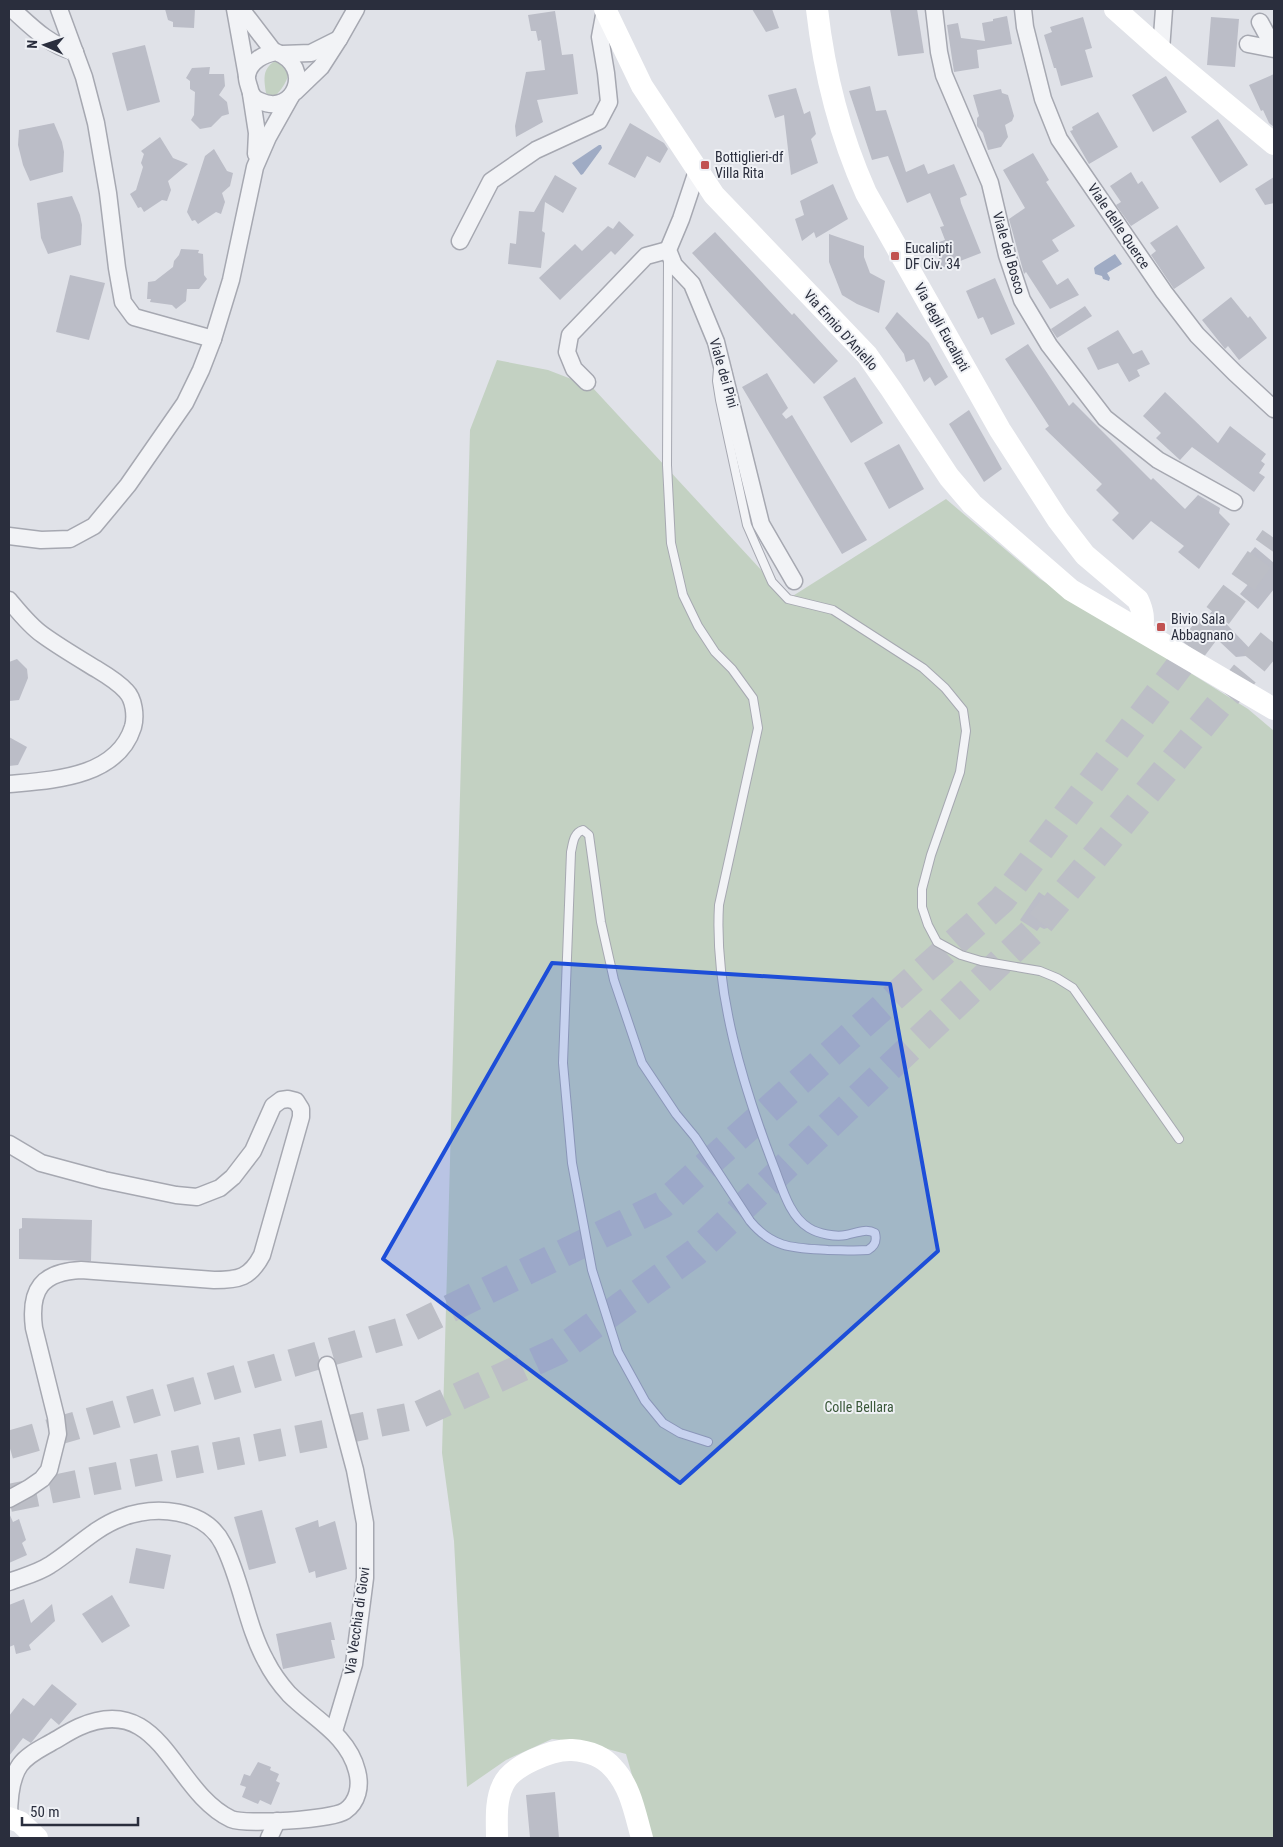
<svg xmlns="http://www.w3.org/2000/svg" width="1283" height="1847" font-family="'Roboto Condensed',sans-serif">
<rect width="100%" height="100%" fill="#e0e2e8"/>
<g fill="#c3d1c2">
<path d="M275,61L281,62L289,71C288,80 282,90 274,97L270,96L266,93C264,79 262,69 275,61Z"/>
<path d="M497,360L548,370L592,387L788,599L946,499L1040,579L1248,709L1274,731V1838H650L626,1754L582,1742L552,1739L506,1760L467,1787L454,1541L442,1453L470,430Z"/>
</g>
<g fill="#9fabc4">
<path d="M599,145H601L602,148L583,174L581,175L572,163Z"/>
<path d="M1115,254L1122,264L1107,273L1110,278L1109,281L1103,279L1102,276L1095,274L1094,268L1096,266Z"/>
</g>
<g fill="#bbbdc7">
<path d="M165,9H195L194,28L173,27V22L168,20Z"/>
<path d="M752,9H772L779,28L766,32Z"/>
<path d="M890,9H917L924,53L898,56Z"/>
<path d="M555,11L562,55L573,54L578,94L537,100L543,122L516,137L515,126L526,72L545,70L541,40L538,41L536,31H531L528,15Z"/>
<path d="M1007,16L1012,44L977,50L979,68L954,72L947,25L958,23L961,38L985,41L982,23L993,21V19Z"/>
<path d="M1083,17L1092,48L1085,50L1093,77L1061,86L1056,68H1054L1044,35L1052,32L1050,27Z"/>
<path d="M1211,17L1239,19L1235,67L1207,65Z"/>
<path d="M145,45L160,102L127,111L112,53Z"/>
<path d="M210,67L209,74H224L225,86L219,95L227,102L229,114L222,116L211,127L200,129L191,120L194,115L195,92L190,89V81L186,78L192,68Z"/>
<path d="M1274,74V127L1269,123L1263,110L1261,111L1249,85Z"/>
<path d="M1166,76L1187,112L1153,132L1132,95Z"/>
<path d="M870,86L876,111L886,110L906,172L924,164L928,174L954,164L967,195L960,198L961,203L981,253L942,268L934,244L945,240L940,227L944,226L930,193L907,203L888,156L872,160L849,91Z"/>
<path d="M796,88L804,114L810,111L816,134L811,139L818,163L791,175L784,115L775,118L768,95Z"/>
<path d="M1001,89L1002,93L1008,95L1014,116L1012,121L1005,125L1008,137L1001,147L988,150L983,133L977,126V118L979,116L973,95Z"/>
<path d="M1098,112L1118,147L1089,164L1070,131L1073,130L1072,127Z"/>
<path d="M1218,119L1248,165L1220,183L1191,137Z"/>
<path d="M54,123L62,142L64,152L63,172L30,181L23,165L18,145L19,130Z"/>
<path d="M630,123L664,143L668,149L660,163L647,156L635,178L608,164Z"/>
<path d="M160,137L173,158L188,164L168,181L171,190L167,201L162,200L144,212L141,207L138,208L130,194L136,190L143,167L141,163L144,154L141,151Z"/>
<path d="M214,149L227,171L233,173L230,186L222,193L225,202L221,214L216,212L198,224L195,220L192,221L187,212L205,156Z"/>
<path d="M1033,153L1049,180L1046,182L1075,226L1052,240L1059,251L1042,261L1057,285L1068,278L1079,295L1050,309L1026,272L1024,274L1009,219L1025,208L1003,170Z"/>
<path d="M1131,172L1138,184L1142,181L1159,208L1131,226L1116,205L1121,202L1110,186Z"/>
<path d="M555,175L577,188L563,213L545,202L542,231L545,233L541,268L508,264L510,243L516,244L519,211L534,212Z"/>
<path d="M1274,177V203L1265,205L1255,189Z"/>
<path d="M833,184L848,219L816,238L814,232L802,241L795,219L804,215L800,201Z"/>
<path d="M72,196L80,215L82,225L81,245L48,254L41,238L37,203Z"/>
<path d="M619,221L634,235L615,255L611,251L560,300L539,278L575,244L582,251L608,226L613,229Z"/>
<path d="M1177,225L1205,268L1174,289L1151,255L1156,251L1150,243Z"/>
<path d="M715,232L792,315L794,313L838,361L814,384L692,253Z"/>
<path d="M829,234L864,246V257L870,273L885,281L879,313L857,304L842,295L829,262Z"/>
<path d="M181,249L199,250L198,253L203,254L204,275L207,279L199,289H187L186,301L176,309L172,305L150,302L151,299H147L148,282L155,281L173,267L174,261L179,255Z"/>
<path d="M70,275L105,283L89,340L56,332Z"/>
<path d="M995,278L1015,324L991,335L983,317L978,319L966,291Z"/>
<path d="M1231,297L1248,318L1250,316L1267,338L1239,360L1228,346L1225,349L1202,320Z"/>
<path d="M1085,306L1092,316L1057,338L1051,329Z"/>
<path d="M897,312L929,343L948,377L935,386L930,377L924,382L914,359L906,362L904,354L885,328Z"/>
<path d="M1118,330L1133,354L1142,350L1150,364L1137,370L1140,376L1129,382L1118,363L1098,370L1087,348Z"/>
<path d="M1028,344L1069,406L1073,402L1151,480L1153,478L1185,509L1198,495L1220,508L1219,513L1230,524L1199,569L1178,552L1184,546L1151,521L1133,540L1112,520L1119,513L1096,490L1102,484L1045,429L1049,426L1005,359Z"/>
<path d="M767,373L788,408L782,414L786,419L792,415L867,540L842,554L742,387Z"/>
<path d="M855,377L883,423L851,443L823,397Z"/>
<path d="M1165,392L1218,443L1230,426L1266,454L1261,461L1265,464L1259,473L1265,477L1254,492L1192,447L1180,460L1156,438L1161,433L1143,416Z"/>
<path d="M969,410L1002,469L984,482L949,424Z"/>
<path d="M899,444L924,489L889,509L864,463Z"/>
<path d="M1255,547L1274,563V589L1258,609L1240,594L1251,581L1236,570Z"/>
<path d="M1213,610L1256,655L1236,657L1201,624Z"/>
<path d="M17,659L27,669L28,678L19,700L9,701V662Z"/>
<path d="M9,737L27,747L18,765L9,766Z"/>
<path d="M1039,892L1064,910L1050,927L1044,929L1040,927L1037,931L1020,920Z"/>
<path d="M22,1218L92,1220L91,1261L19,1259V1229L22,1228Z"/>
<path d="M262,1510L276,1563L249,1570L234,1517Z"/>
<path d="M9,1513L13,1522L19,1519L26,1540L22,1543L27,1555L9,1563Z"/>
<path d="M318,1520L319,1527L335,1521L347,1569L316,1578L315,1571L309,1573L295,1528Z"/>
<path d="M136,1548L171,1555L164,1589L129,1583Z"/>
<path d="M112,1595L130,1626L102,1643L82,1614Z"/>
<path d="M24,1599L31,1623L52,1604L55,1621L29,1645L31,1650L16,1654L14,1645L9,1647V1605Z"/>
<path d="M331,1622L335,1640H331L335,1658L283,1669L276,1634Z"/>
<path d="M52,1684L77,1704L59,1725L51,1718L31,1743L23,1738L9,1756V1716L23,1698L34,1706Z"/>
<path d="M258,1762L271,1767L270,1770L279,1774L276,1781L280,1783L271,1805L260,1800L258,1804L242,1797L246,1787L240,1785L244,1774L250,1776Z"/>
<path d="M555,1792L559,1838H530L526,1795Z"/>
</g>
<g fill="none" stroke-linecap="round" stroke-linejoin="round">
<g stroke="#bcbec6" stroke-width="28" stroke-dasharray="28 14" stroke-linecap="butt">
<path d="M9,1445L406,1330L662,1205L1002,900L1243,582L1274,538"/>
<path d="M9,1498L418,1415L558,1351L696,1252L1036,928L1274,638"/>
</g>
<defs>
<g id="lane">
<path d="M668,262L667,465L671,543L683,595L698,626L715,652L732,669L753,698L758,728L719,905C714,992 743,1086 774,1167C782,1187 789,1216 809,1228C819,1234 835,1237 846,1235C856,1233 866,1228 875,1233C877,1241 875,1246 868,1250C854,1251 841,1250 828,1250C795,1248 773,1249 750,1221L695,1137L676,1114L642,1063L614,980L601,922L589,835L583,830C573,833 573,844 571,852L563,1063L572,1163L592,1270L618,1352L645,1401L663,1423L680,1433L708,1442"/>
<path d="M718,369L717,381L720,400L747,525L772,582L788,599L833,610L923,668L945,688L963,710L966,731L960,772L931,855L922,889V907L928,925L937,942L961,955L981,961L1040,971L1057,978L1073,988L1179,1139"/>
</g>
<g id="street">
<path d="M12,9C33,28 48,44 75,52"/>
<path d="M59,9L84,77L96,123L108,193L117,268L123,302L134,317L213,339"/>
<path d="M235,9L247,76"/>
<path d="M241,9L274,52"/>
<path d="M934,9L939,52L944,75L990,183L1007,255L1022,300L1049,345L1105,418L1158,460L1234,502"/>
<path d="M1023,9L1025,27L1043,99L1059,139L1164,292L1197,335L1235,373L1274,409"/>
<path d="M1260,22L1274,48"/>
<path d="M1248,44L1274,49"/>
<path d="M1161,50L1164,9"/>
<path d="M276,52C315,67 294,117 260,101C255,99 251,95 250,90C249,86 246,79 247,75C250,61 264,54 276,52Z"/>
<path d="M282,54L311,53L339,39"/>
<path d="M295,92L321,67L339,39L356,9"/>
<path d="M251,94L257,133L256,154"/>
<path d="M697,171L681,219L668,250L674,265L692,284L716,342L761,524L794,581"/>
<path d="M460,241L491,181L536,150L599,121L609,102L606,73L600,37L605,10"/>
<path d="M587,382L574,369L567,352L570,335L646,256L668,250"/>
<path d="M9,536L41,540L70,539L94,526L128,485L185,403L201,370L213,339L231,280L255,167L268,137L291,96"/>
<path d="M9,600C19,612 30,626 43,635C61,648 80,659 98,670C108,676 118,682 126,691C134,699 136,716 133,727C117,778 52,780 9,784"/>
<path d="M9,1144L41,1163L104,1180L176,1195L197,1197L220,1188L233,1177L253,1151L273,1106L281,1100L288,1099L296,1101L301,1109V1117L262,1255C250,1278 239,1280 214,1280L81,1270C42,1272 29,1289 34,1328L56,1417L58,1434L49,1470L42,1479L29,1488L9,1499"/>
<path d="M327,1365L355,1470L365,1523V1578L354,1664L334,1731"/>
<path d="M9,1582C22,1577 38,1573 50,1565C74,1550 94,1528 121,1518C155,1505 205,1508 223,1544C242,1581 246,1625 266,1661C272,1673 280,1684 289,1694C314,1719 348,1735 357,1771C361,1786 358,1802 345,1811C331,1820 246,1825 231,1819C172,1791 162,1690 79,1727C70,1731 61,1737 52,1742C42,1748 28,1754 20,1765C10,1779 9,1801 9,1818"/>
<path d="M269,1838L277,1821"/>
</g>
</defs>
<use href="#lane" stroke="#a6a8b1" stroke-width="10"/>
<use href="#street" stroke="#a6a8b1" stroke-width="19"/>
<use href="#lane" stroke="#f2f3f6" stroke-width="8"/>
<use href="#street" stroke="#f2f3f6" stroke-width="16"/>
<g stroke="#fff" stroke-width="22">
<path d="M605,9L642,86L714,195L867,355L891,389L949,477L972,504L1071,590L1274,709"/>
<path d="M817,9C824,72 840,135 866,193L1000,430L1058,520L1085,555L1138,600C1143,611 1144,618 1142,631"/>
<path d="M1115,9L1161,50L1274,144"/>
<path d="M9,1818L20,1822L37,1838"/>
<path d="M497,1838C497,1821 495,1801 503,1785C511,1766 552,1749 572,1750C587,1751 603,1756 613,1768C631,1787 635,1814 642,1838"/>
</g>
</g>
<path fill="#1d4ed8" fill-opacity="0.2" stroke="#1d4ed8" stroke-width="4" stroke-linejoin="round" d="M552,963L890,984L938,1251L680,1483L383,1259Z"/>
<g fill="#c15251" stroke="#eff1f5" stroke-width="2">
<rect x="700" y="160" width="10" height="10" rx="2.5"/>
<rect x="890" y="251" width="10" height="10" rx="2.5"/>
<rect x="1156" y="622" width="10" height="10" rx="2.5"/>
</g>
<g text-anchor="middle" stroke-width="4" stroke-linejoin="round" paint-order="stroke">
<g font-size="14" fill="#2a2e3d" stroke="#eff1f5" text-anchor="start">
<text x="715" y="162">Bottiglieri-df<tspan x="715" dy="16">Villa Rita</tspan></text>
<text x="905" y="253">Eucalipti<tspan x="905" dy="16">DF Civ. 34</tspan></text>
<text x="1171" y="624">Bivio Sala<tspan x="1171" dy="16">Abbagnano</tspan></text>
</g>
<g font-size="14" fill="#2a2e3d" stroke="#eff1f5">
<text transform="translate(1119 226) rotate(56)" y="5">Viale delle Querce</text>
<text transform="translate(1009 253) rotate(74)" y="5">Viale del Bosco</text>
<text transform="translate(942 327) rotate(61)" y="5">Via degli Eucalipti</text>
<text transform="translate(841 330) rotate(48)" y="5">Via Ennio D'Aniello</text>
<text transform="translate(724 373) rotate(74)" y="5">Viale dei Pini</text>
<text transform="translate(357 1621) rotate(-82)" y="5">Via Vecchia di Giovi</text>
</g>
<g font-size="14" fill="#3a5839" stroke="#eff1f5">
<text x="859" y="1412">Colle Bellara</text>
</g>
</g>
<rect width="1283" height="1847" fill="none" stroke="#2a2e3d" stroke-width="20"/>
<g transform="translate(45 45) rotate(273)" stroke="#eff1f5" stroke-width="4" paint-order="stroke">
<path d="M0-4L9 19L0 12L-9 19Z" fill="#2a2e3d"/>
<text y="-8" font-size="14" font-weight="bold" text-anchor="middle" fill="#2a2e3d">N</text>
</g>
<path d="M22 1817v8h116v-8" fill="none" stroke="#2a2e3d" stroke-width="2.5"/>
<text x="30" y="1817" font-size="15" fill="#2a2e3d" stroke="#eff1f5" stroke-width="4" paint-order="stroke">50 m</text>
</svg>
